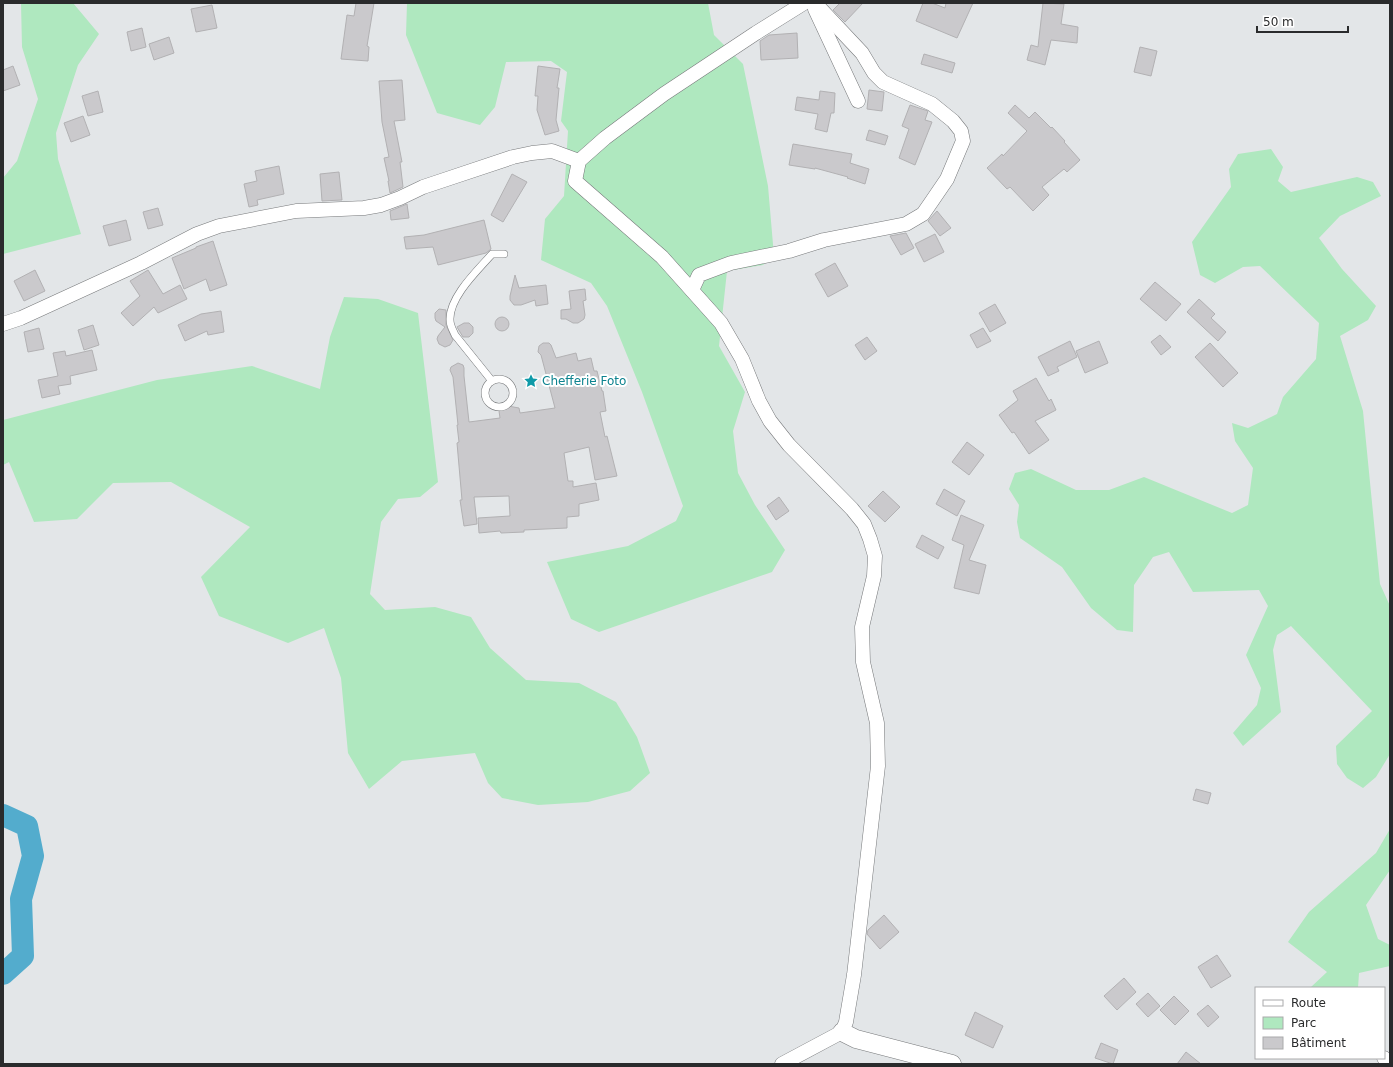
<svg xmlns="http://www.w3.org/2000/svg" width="1393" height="1067" font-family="'DejaVu Sans',sans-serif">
<rect width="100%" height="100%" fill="#e3e6e8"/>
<g fill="#afe8bf">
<path d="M21,3H73L99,34L78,65L56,133L58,159L81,234L3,254V178L17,161L38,99L22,47Z"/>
<path d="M407,3H708L714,35L743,64L768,186L774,256L763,265L727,271L719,346L745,392L733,431L738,473L755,505L785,550L772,572L599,632L571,619L547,562L628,546L676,521L683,506L642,392L607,306L591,283L541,260L545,219L564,196L568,131L561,121L567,72L551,61L506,62L495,107L480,125L437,113L406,35Z"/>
<path d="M1271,149L1283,167L1278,181L1291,192L1357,177L1373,182L1381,196L1340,216L1319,238L1342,269L1376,306L1368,320L1340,336L1363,411L1380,584L1390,606V754L1376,777L1363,788L1347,778L1337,764L1336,746L1372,711L1291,626L1277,635L1273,650L1281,712L1243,746L1233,733L1257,705L1261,688L1246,655L1268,606L1259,590L1193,592L1169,552L1153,557L1134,585L1133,632L1117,630L1091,608L1062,567L1020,538L1017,522L1019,505L1009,489L1015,473L1031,469L1076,490H1109L1144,477L1232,513L1248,505L1253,468L1235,441L1232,423L1248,428L1277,414L1283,397L1316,359L1319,323L1260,266L1243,267L1215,283L1200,275L1192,242L1231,187L1229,169L1238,154Z"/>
<path d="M344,297L378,299L418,313L438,482L420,497L398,499L381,522L370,594L385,610L435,607L471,617L490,648L526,680L579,683L616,702L637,737L650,773L630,791L588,802L538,805L502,798L488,783L475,753L402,761L369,789L348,753L341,678L324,628L288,643L219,616L201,577L250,527L171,482L113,483L77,519L34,522L9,462L3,465V420L157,380L252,366L320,389L330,337Z"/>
<path d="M1390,829V870L1366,905L1378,939L1390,945V966L1359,973L1358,988H1310L1327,972L1288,942L1309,912L1376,853Z"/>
</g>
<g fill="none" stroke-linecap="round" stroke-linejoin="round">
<path stroke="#53accd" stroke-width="22" d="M3,815L27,826L33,856L21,899L23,956L3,974"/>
</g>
<g fill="#cac9cc" stroke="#b2b1b3">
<path d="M356,3H374L367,46L369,47L368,61L341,59L347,15L354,16Z"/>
<path d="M840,3H863L845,22L833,10Z"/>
<path d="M923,3H932L945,8L946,3H973L957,38L916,21Z"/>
<path d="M1043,3L1064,4L1061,24L1078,27L1077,43L1051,40L1045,65L1027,60L1031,45L1038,47Z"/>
<path d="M212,5L217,28L196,32L191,9Z"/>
<path d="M142,28L146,47L131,51L127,32Z"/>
<path d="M797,33L798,58L761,60L760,41L769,35Z"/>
<path d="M169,37L174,53L154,60L149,44Z"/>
<path d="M1140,47L1157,51L1151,76L1134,72Z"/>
<path d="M924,54L955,63L952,73L921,64Z"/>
<path d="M13,66L20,85L3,91V70Z"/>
<path d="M538,66L560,69L557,88H559L556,120L559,131L545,135L537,110L538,96H535Z"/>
<path d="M402,80L405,120L394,121L402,162H400L403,187L390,193L388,181H389L384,158L389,157L382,122L379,81Z"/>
<path d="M869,90L884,92L882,111L867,109Z"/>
<path d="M98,91L103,112L88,116L82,96Z"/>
<path d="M820,91L835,93L834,113H831L827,132L815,129L818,114L795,110L797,97L819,100Z"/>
<path d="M910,105L928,111L925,120L932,122L915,165L899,158L909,129L902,126Z"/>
<path d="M1015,105L1029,118L1035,112L1051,128L1052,127L1065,141L1064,142L1080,160L1067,172L1064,169L1042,187L1049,195L1033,211L1010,187L1007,189L987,168L1002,154L1003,156L1027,131L1008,113Z"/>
<path d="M83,116L90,135L71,142L64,123Z"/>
<path d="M869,130L888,136L885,145L866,140Z"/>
<path d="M793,144L852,154L850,163L869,169L865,184L847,178L848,177L815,168V169L789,165Z"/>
<path d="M279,166L284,194L257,200L258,205L249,207L244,184L257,181L255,171Z"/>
<path d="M339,172L342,200L322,201L320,174Z"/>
<path d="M512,174L527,182L503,222L491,215Z"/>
<path d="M407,204L409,218L391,220L390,211Z"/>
<path d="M158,208L163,225L148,229L143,212Z"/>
<path d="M937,211L951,228L940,236L928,221Z"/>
<path d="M126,220L131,240L109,246L103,226Z"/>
<path d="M484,220L491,249L486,253L438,265L433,247L406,249L404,237L424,235Z"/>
<path d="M906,233L914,248L901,255L890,236Z"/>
<path d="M935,234L944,252L924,262L915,244Z"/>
<path d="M213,241L227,285L210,291L206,279L184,289L172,258L196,248V247Z"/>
<path d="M835,263L848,286L828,297L815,274Z"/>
<path d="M35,270L45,291L24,301L14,281Z"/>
<path d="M148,270L163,294L180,285L187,299L158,313L154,307L133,326L121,313L140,296L130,281Z"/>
<path d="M515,275L519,288L546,285L548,304L536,306L535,300L521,305H514L510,300V296Z"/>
<path d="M1155,282L1181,304L1166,321L1140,299Z"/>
<path d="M585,289L586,300L583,301L585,315L584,319L578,323H573L566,319H561V310L571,309L569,291Z"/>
<path d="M1199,299L1215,314L1211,318L1226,332L1218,341L1187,312Z"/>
<path d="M995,304L1006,323L990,332L979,313Z"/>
<path d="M439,309L446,310V325L453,340L450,345L445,347L439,344L437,339L438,336L445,327L436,321L435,318V313Z"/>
<path d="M221,311L224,332L208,335L207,331L185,341L178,325L201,314Z"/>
<circle cx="502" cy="324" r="7"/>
<path d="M464,323H469L473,327V333L469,337H463L457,327Z"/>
<path d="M93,325L99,345L84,350L78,330Z"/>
<path d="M39,328L44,349L28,352L24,332Z"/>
<path d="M983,328L991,341L977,348L970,335Z"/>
<path d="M1160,335L1171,347L1161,355L1151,342Z"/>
<path d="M867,337L877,351L865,360L855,345Z"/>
<path d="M1070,341L1077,357L1057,367L1059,371L1048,376L1038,357Z"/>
<path d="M1099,341L1108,363L1085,373L1076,351Z"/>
<path d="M543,343H549L551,345L556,358L576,353L578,361L591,358L594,371H597L602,391H603L606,411L600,412L605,437L607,436L617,476L595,480L589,447L564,453L568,481H573V487L596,483L599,500L579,504V516L567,517V528L524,530V532L501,533L500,531L479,533L478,518L510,516L509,496L474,497L477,524L464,526L460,500H462L457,443L459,442L457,425H458L453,377L450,370L451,367L458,363L463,365L464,368V376L469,422L500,418L499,411L508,406L519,408L520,413L555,408L541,355L538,352L539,346Z"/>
<path d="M1210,343L1238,373L1223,387L1195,357Z"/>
<path d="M92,350L97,370L70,376L71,384L58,386L60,394L42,398L38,380L58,376L53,353L65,351L66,356Z"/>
<path d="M1036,378L1049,401L1051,399L1056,410L1035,421L1049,440L1029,454L1014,432L1012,433L999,415L1018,400L1013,391Z"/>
<path d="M967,442L984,455L969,475L952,462Z"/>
<path d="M944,489L965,501L957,516L936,504Z"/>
<path d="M883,491L900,507L885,522L868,506Z"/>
<path d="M779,497L789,511L776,520L767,506Z"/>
<path d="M961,515L984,525L969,560L986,565L979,594L954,588L964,545L952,540Z"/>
<path d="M922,535L944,547L938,559L916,547Z"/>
<path d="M1196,789L1211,793L1208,804L1193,800Z"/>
<path d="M884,915L899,932L880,949L867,934L868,930Z"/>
<path d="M1217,955L1231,976L1211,988L1198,967Z"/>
<path d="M1124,978L1136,992L1117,1010L1104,996Z"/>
<path d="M1148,993L1160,1006L1148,1017L1136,1004Z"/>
<path d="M1174,996L1189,1011L1175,1025L1160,1010Z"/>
<path d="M1208,1005L1219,1017L1208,1027L1197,1014Z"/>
<path d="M975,1012L1003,1026L993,1048L965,1035Z"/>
<path d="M1101,1043L1118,1050L1113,1064L1095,1058Z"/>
<path d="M1186,1052L1201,1064H1177Z"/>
</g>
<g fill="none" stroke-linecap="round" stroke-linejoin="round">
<defs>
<g id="service">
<circle cx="499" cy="393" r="14"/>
<path d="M492,381L455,335C453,330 450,326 450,320C449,297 478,270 492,254H504"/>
</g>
<g id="minor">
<path d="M815,9L858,101"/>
<path d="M692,290L699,275L731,263L789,251L824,240L906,224L923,214L932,201L947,179L963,141L961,131L953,121L932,104L883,82L874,73L862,53L815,3"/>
<path d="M3,324L21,318L141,263L197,234L219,226L296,211L364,208L381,205L400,198L423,187L513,157L532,153L552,151L579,161"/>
<path d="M1384,1058L1389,1064"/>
<path d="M782,1064L842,1032L846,1022L854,975L878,766L877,723L863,662L862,627L874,576L875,556L870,539L864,524L852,509L789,445L770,421L759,401L742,359L721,323L662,257L575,181L579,161L605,138L664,94L756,33L804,3"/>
</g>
<path id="tertiary" d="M842,1032L856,1039L952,1064"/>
</defs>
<use href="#service" stroke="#77797b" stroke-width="8"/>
<use href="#minor" stroke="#77797b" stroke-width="15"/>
<use href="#tertiary" stroke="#77797b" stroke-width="19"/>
<use href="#service" stroke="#fff" stroke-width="7"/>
<use href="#minor" stroke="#fff" stroke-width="14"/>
<use href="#tertiary" stroke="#fff" stroke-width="18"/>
</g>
<defs>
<symbol id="sight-bare" viewBox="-9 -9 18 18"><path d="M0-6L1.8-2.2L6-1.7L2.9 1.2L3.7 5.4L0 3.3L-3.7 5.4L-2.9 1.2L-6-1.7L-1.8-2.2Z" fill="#0f9aa8" stroke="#fff" stroke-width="2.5" paint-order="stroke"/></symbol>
</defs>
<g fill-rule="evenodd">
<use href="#sight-bare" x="521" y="371" width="20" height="20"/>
</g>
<g text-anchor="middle" stroke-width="4" stroke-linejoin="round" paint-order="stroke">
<g font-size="12" fill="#0d838f" stroke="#fff" text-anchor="start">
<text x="542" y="385">Chefferie Foto</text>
</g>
</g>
<rect width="1393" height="1067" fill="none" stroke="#2a2b2c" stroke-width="8"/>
<rect x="1255" y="987" width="130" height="72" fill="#ffffff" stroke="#aaaaab"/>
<rect x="1263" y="1000" width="20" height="6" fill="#ffffff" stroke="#aaaaab"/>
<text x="1291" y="1007" font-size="12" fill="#2a2b2c">Route</text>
<rect x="1263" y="1017" width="20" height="12" fill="#afe8bf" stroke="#aaaaab"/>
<text x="1291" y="1027" font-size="12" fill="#2a2b2c">Parc</text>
<rect x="1263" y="1037" width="20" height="12" fill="#cac9cc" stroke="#aaaaab"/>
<text x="1291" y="1047" font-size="12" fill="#2a2b2c">Bâtiment</text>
<path d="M1257 26v6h91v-6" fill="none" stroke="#2a2b2c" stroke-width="2"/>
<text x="1263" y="26" font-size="12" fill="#2a2b2c" stroke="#ffffff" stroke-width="3" paint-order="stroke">50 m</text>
</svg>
